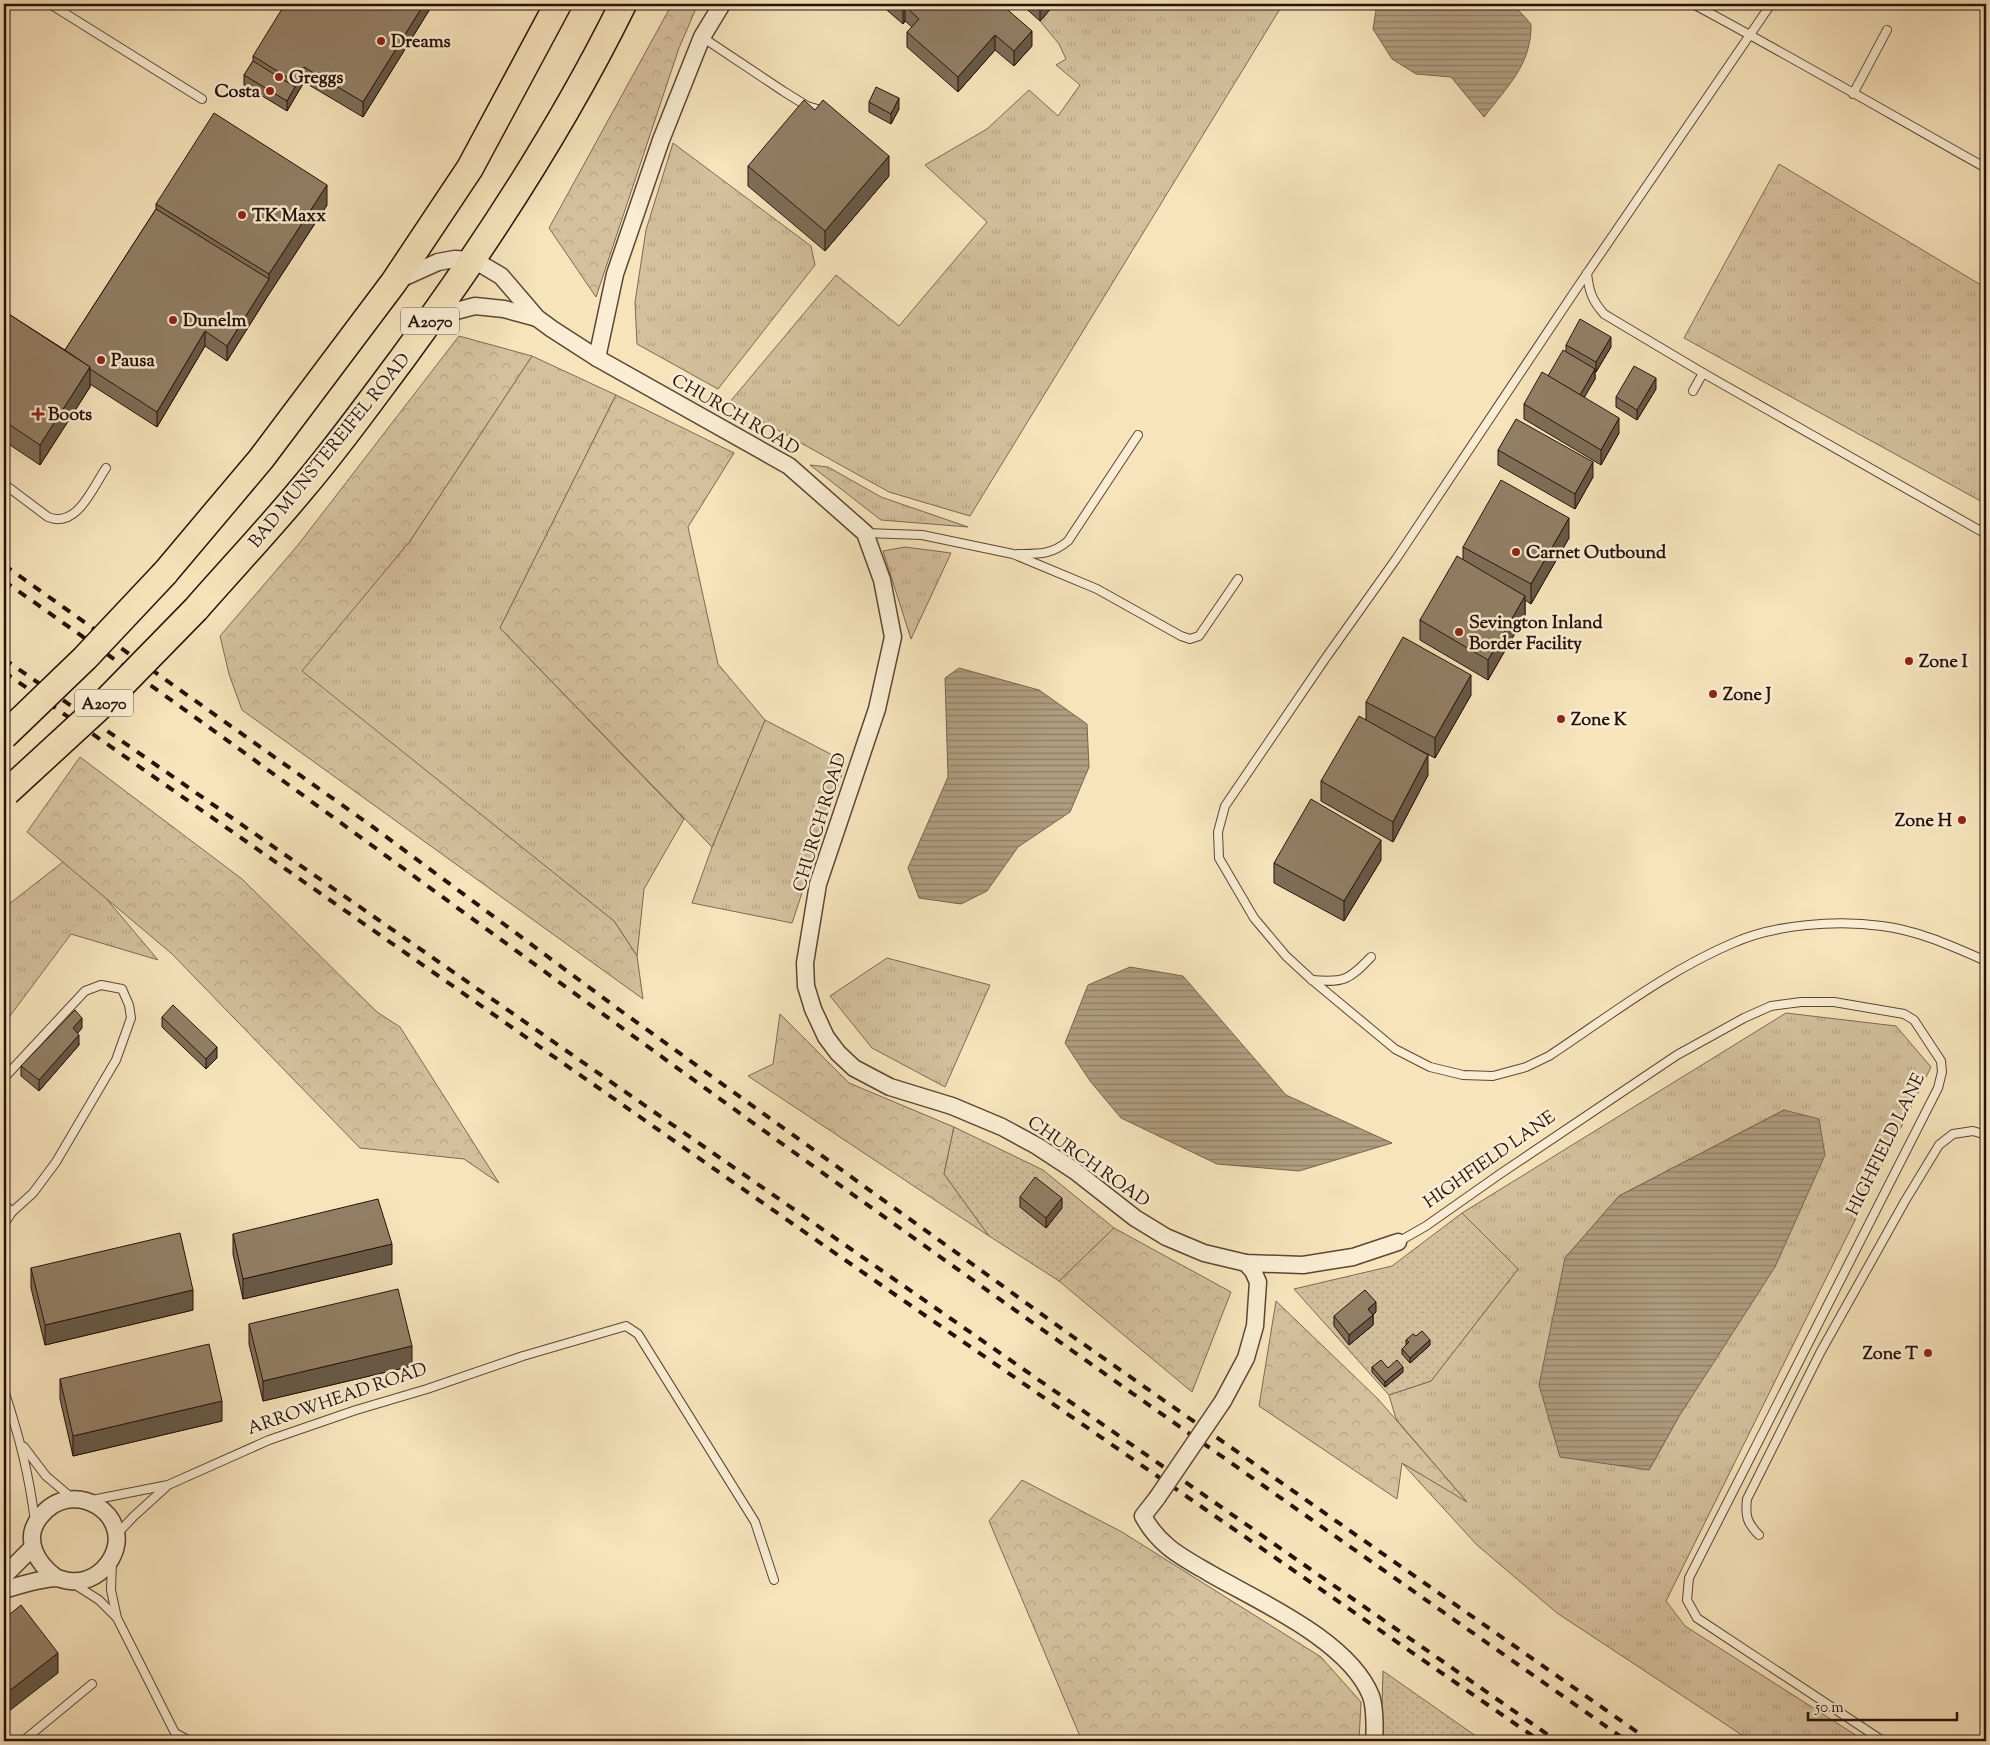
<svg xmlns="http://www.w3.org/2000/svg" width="1990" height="1745" font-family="'Sorts Mill Goudy',serif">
<defs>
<pattern id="grass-tufts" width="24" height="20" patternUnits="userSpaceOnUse" patternTransform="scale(1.25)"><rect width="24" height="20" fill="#d4c09d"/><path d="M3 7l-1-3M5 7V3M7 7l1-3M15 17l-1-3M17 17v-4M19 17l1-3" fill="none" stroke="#b6a486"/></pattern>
<pattern id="forest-crowns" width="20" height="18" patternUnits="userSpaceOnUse" patternTransform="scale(1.25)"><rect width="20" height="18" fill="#d4c09d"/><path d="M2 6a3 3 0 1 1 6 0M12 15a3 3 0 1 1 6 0" fill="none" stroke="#b6a486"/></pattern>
<pattern id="park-dots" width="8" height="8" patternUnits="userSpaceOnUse" patternTransform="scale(1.25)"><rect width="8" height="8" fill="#d4c09d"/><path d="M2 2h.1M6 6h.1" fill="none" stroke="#b6a486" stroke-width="1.8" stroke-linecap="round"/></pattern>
<pattern id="water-rules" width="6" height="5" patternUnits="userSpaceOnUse" patternTransform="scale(1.25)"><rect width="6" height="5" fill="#b09c7f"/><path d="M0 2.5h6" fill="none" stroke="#8f7e66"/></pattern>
</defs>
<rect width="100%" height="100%" fill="#f7e4bb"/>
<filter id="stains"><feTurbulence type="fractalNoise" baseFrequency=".004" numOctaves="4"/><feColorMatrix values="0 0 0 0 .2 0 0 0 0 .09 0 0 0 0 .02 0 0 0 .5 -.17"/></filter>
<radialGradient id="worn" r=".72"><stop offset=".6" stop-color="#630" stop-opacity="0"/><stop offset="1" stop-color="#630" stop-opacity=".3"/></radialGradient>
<g fill="url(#grass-tufts)" stroke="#7e6854" fill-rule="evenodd">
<path d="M1055,4H1283L970,516L889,492L729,403L836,275L899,326L987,222L925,165L987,129L1029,90L1058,116L1080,85L1056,65L1066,59L1059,44L1040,21Z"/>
<path d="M673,143L811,246L815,265L718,389L637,344L635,302L646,230Z"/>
<path d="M1779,164L1986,288V504L1684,338Z"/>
<path d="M532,356L616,395L500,628L684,819L644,889L637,956L614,921L301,671L410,541Z"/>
<path d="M810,465L828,467L881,497L968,527L881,520Z"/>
<path d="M905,547L951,553L911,639L883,551Z"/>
<path d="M765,720L846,762L792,923L692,903L712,847Z"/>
<path d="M63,862L105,897L158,960L71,934L4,1024V908Z"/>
<path d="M887,958L990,985L945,1087L872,1048L830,996Z"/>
<path d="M1786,1013L1896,1026L1931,1067L1666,1601L1685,1626L1865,1741H1751L1557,1613L1477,1545L1402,1463L1466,1501L1396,1419L1389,1395L1431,1381L1518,1269L1462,1213ZM1784,1110L1678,1418L1649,1470L1565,1258L1619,1196Z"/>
</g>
<g fill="url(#forest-crowns)" stroke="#7e6854">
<path d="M672,4H698L679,48L596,297L549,228Z"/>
<path d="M459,336L532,356L410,541L302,671L614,921L637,956L643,999L242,710L229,674L220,636L298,545Z"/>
<path d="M616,395L734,453L688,527L718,664L765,720L712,847L500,628Z"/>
<path d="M80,757L242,879L377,1012L400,1027L499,1183L464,1159L360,1148L171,953L27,832Z"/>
<path d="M780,1014L849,1083L954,1127L944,1174L989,1236L748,1076L773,1064Z"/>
<path d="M1114,1228L1231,1292L1192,1392L1059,1281Z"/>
<path d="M1276,1301L1378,1399L1467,1502L1402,1463L1397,1499L1259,1406Z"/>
<path d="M1022,1480L1122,1532L1321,1657L1361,1702L1359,1741H1082L989,1521Z"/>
</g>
<g fill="url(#park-dots)" stroke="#7e6854">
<path d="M954,1127L1043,1170L1114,1228L1059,1281L989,1236L944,1174Z"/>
<path d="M1462,1213L1518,1269L1431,1381L1389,1395L1294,1289L1392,1266Z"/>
<path d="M1383,1671L1483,1741H1381Z"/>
</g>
<g fill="url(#water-rules)" stroke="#796450">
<path d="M1377,4H1513L1531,24C1532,64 1507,87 1484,117L1451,77L1416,74L1392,59L1373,29Z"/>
<path d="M959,668L1039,690L1087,724L1089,767L1070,812L1018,847L987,891L961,904L919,898L908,868L948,777L945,678Z"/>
<path d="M1130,967L1183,976L1286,1095L1392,1143L1299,1171L1217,1164L1121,1118L1090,1081L1065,1043L1088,985Z"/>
<path d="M1784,1110L1819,1119L1825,1155L1775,1267L1678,1418L1649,1470L1560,1457L1539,1385L1565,1258L1619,1196Z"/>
</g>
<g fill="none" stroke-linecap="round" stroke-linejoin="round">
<defs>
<g id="service">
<path d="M50,4L202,99"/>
<path d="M1693,4C1792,57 1888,113 1986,168"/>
<path d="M1771,4L1577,288L1396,559L1325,659L1225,806L1218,832L1219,858L1254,918L1286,956L1312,980L1395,1049L1430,1067L1463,1075L1493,1076L1526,1067L1549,1056C1608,1017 1667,971 1733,943C1775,924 1837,920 1882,926C1917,930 1954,947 1986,961"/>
<path d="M702,37L783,91L807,106L824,111"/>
<path d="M1853,94L1887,30"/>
<path d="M1587,273C1589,292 1592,300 1604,314L1703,373"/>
<path d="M1693,391L1703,373L1986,534"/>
<path d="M4,484L48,517C77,529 93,487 106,468"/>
<path d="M865,533L922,535L1013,554L1097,589L1181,636L1190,639L1199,636L1238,579"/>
<path d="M1018,554C1039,554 1051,555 1068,541L1138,435"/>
<path d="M1312,980C1344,983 1349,980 1371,957"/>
<path d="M4,1078L85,991L101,985L122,989L129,1005L131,1018L116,1060L56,1162L33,1193L12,1212L4,1224"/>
<path d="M4,1204L12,1212"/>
<path d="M1398,1242L1426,1226L1500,1174L1677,1055L1744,1018L1771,1006L1801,1002H1834L1904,1014L1914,1020L1941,1061L1942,1072L1938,1088L1689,1578L1687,1600L1697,1618L1883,1741"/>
<path d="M4,1390C19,1436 29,1473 35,1522"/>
<path d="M24,1447L46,1476L72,1498"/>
<path d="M92,1500L168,1485L269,1440L356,1410L427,1389L523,1356L626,1326L638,1334L755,1522L774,1580"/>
<path d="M117,1534L134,1516L166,1487"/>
<path d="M1759,1535C1747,1523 1745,1516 1747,1499L1820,1353L1905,1201L1939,1145L1953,1134L1973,1131L1986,1135"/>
<path d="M112,1561L111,1590L117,1618L175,1733L190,1741"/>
<path d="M74,1584L99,1600L117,1618"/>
<path d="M23,1741L92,1684"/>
</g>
<g id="minor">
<path d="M398,280L438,262L455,259L474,260L501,276L537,318L552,329L597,358L789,466L865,533L882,580L893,637L877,709L818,884L805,963L806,986L813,1009L826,1037L838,1053L854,1068L890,1087L952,1106L1002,1127L1037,1146L1075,1171L1135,1218L1166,1237L1204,1253L1246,1263L1303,1265L1353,1257L1398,1242"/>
<path d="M433,317L475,306L504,309L537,318"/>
<path d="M597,358L615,274L661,140L702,37L722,4"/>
<path d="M1223,1401L1246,1358L1255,1326L1258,1282L1253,1271L1246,1263"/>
<path d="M1157,1498L1143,1516C1159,1546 1182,1557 1211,1574C1260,1602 1349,1641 1371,1696C1375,1707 1375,1730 1374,1741"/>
<path d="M4,1576L33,1547"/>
<path d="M4,1590C20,1585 38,1579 56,1578C60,1578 65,1581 70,1581C88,1583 103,1573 111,1559C136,1515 72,1475 40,1517C22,1539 37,1564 57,1578"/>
</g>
<g id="trunk">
<path d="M165,573L261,459L394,282L470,168L558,4"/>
<path d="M196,609C231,569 267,531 301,490C337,448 369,403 402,359C485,246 561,130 623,4"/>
</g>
</defs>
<use href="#service" stroke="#5b4636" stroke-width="10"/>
<use href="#minor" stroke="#5b4636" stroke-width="19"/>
<use href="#trunk" stroke="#27110a" stroke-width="29"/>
<use href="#service" stroke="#faedd3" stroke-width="8"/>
<use href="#minor" stroke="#faedd3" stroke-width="16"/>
<use href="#trunk" stroke="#f7e4bb" stroke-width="26"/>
<g stroke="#27110a" stroke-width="4" stroke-dasharray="9 9" stroke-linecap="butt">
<path d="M4,565L373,827L621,1011L1072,1336L1650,1741"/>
<path d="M4,581C247,752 486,930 727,1104C1025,1319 1326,1530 1627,1741"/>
<path d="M4,659L1557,1741"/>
<path d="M4,672L793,1224L1540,1741"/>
</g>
<defs>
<path id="minor-bridge" d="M1157,1498L1223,1401"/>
<g id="trunk-bridge">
<path d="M4,736L85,658L165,573"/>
<path d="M7,792L107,700L196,609"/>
</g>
</defs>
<use href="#minor-bridge" stroke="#5b4636" stroke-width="19" stroke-linecap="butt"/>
<use href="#trunk-bridge" stroke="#27110a" stroke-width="29" stroke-linecap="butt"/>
<use href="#minor-bridge" stroke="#faedd3" stroke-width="16"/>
<use href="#trunk-bridge" stroke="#f7e4bb" stroke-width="26"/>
</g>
<g fill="#7e6d58" stroke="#27110a">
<path d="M433,4L363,117L304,82L287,111L244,85V75L253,61V56Z"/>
<path d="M881,4H1001L1032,46L1014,66L995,50L958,92L907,47V32L912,27L905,21L903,24L881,5Z"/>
<path d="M1021,4H1055L1040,21Z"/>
<path d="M869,102L899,109L891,124L869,112Z"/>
<path d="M748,166L889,176L825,251L748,186Z"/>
<path d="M156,204L327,205L269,294L227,361L205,346L157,427L90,384V387L40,465L4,441V311L65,350L156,209Z"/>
<path d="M1566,345L1611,347L1596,372H1595V379L1584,397L1619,433L1601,465L1524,419V404L1548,376L1566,351Z"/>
<path d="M1656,389L1637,420L1616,407V397Z"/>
<path d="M1498,450L1593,477L1575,509L1498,465Z"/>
<path d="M1569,538L1531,604L1525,600V616L1488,680L1420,640V620L1463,560V547Z"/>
<path d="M1471,695L1435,758L1410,745L1428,775L1393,842L1321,801V781L1366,721V702Z"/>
<path d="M1381,860L1344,921L1274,883V863Z"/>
<path d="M162,1017L217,1058L206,1069L162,1027Z"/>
<path d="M82,1028L77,1033L79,1045L39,1091L21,1076V1066Z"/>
<path d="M1020,1197L1062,1208L1046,1228L1020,1207Z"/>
<path d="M233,1234L392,1264L243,1299L233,1254Z"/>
<path d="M31,1268L193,1310L45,1345L31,1288Z"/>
<path d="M1376,1312L1373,1315V1325L1349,1345L1334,1326V1316Z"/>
<path d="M249,1324L412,1366L263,1401L249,1344Z"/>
<path d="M1416,1336L1430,1345L1410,1363L1402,1354V1349L1406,1345V1340Z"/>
<path d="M1372,1367L1403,1372L1385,1387L1372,1372Z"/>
<path d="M60,1379L222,1421L73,1456L60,1399Z"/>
</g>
<g fill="#675947" stroke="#27110a">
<path d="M424,4H433L363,117V102Z"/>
<path d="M1042,4H1055L1040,21V6Z"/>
<path d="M905,6V21L903,24V9Z"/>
<path d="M1032,31V46L1014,66V51Z"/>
<path d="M995,35V50L958,92V77Z"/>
<path d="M304,67V82L287,111V101L295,87V82Z"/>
<path d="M899,98V109L891,124V114Z"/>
<path d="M889,156V176L825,251V231Z"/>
<path d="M327,185V205L269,294L227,361V346L269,279V274Z"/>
<path d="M205,331V346L157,427V412Z"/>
<path d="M1611,337V347L1596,372V362Z"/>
<path d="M90,367V387L40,465V445Z"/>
<path d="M1595,369V379L1580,405V395Z"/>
<path d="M1656,378V389L1637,420V410Z"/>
<path d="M1619,418V433L1601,465V450Z"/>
<path d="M1593,462V477L1575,509V494Z"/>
<path d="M1569,518V538L1531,604V584Z"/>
<path d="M1525,596V616L1488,680V660Z"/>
<path d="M1471,675V695L1435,758V738Z"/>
<path d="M1428,755V775L1393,842V822Z"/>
<path d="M1381,840V860L1344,921V901Z"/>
<path d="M82,1018V1028L73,1039V1028Z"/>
<path d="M79,1035V1045L39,1091V1080Z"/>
<path d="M217,1047V1058L206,1069V1059Z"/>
<path d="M1062,1198V1208L1046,1228V1218Z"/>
<path d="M392,1244V1264L243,1299V1279Z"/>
<path d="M193,1290V1310L45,1345V1325Z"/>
<path d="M1376,1302V1312L1368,1319V1309Z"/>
<path d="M1373,1315V1325L1349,1345V1335Z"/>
<path d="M1430,1340V1345L1410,1363V1358Z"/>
<path d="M412,1346V1366L263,1401V1381Z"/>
<path d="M1403,1367V1372L1385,1387V1382Z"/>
<path d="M222,1401V1421L73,1456V1436Z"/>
<path d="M58,1653V1673L4,1715V1695Z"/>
</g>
<g fill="#937f66" stroke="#27110a">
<path d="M285,4H424L363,102L304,67L295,82L253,56Z"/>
<path d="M897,4H1001L1032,31L1014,51L995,35L958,77L907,32L919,19L905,6L903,9Z"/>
<path d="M253,61L295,87L287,101L244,75Z"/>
<path d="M876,87L899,98L891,114L869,102Z"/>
<path d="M804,100L815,110L823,100L889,156L825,231L748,166Z"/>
<path d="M214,113L327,185L269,274L156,204Z"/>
<path d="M156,209L269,279L227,346L205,331L157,412L90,369V367L65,350Z"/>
<path d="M4,311L90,367L40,445L4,421Z"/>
<path d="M1580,319L1611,337L1596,362L1566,345Z"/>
<path d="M1563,350L1595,369L1580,395L1548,376Z"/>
<path d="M1634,366L1656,378L1637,410L1616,397Z"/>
<path d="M1542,372L1619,418L1601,450L1524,404Z"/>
<path d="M1516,419L1593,462L1575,494L1498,450Z"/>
<path d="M1501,480L1569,518L1531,584L1463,547Z"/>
<path d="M1457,556L1525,596L1488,660L1420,620Z"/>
<path d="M1403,637L1471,675L1435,738L1366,702Z"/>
<path d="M1359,716L1428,755L1393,822L1321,781Z"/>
<path d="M1311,799L1381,840L1344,901L1274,863Z"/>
<path d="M173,1005L217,1047L206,1059L162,1017Z"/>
<path d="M75,1010L82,1018L73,1028L79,1035L39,1080L21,1066Z"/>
<path d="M1035,1177L1062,1198L1046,1218L1020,1197Z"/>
<path d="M378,1199L392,1244L243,1279L233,1234Z"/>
<path d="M180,1233L193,1290L45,1325L31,1268Z"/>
<path d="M398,1289L412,1346L263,1381L249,1324Z"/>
<path d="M1365,1290L1376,1302L1368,1309L1373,1315L1349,1335L1334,1316Z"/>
<path d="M1422,1331L1430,1340L1410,1358L1402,1349L1409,1342L1406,1340L1413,1334L1416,1336Z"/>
<path d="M209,1344L222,1401L73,1436L60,1379Z"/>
<path d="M1381,1360L1388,1368L1397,1360L1403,1367L1385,1382L1372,1367Z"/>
<path d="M21,1605L58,1653L4,1695V1619Z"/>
</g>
<g fill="#8f2418" stroke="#faedd3" stroke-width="2">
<circle cx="381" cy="41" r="5"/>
<circle cx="279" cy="77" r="5"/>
<circle cx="270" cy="91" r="5"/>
<circle cx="242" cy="215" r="5"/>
<circle cx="173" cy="320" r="5"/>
<circle cx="101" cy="360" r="5"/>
<path d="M35.5 406.5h5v5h5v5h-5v5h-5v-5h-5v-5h5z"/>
<circle cx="1516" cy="552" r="5"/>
<circle cx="1459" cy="632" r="5"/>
<circle cx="1909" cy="661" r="5"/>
<circle cx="1713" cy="694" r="5"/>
<circle cx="1561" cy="719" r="5"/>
<circle cx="1962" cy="820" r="5"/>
<circle cx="1928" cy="1353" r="5"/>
</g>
<g text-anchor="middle" stroke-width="5" stroke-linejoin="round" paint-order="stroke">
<g fill="#faedd3" stroke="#665346" stroke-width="1">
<rect x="401" y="307.5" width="58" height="27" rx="4"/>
<rect x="75" y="689.5" width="58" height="27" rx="4"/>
</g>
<g font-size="16" font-weight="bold" fill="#27110a">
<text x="430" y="327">A2070</text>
<text x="104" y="709">A2070</text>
</g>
<g font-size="18" font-weight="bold" fill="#27110a" stroke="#faedd3" text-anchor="start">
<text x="391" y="47">Dreams</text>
<text x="289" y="83">Greggs</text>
<text x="260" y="97" text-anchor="end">Costa</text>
<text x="252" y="221">TK Maxx</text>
<text x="183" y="326">Dunelm</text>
<text x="111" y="366">Pausa</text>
<text x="48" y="420">Boots</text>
<text x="1526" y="558">Carnet Outbound</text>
<text x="1469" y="628">Sevington Inland<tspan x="1469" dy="21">Border Facility</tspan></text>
<text x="1919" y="667">Zone I</text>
<text x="1723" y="700">Zone J</text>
<text x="1571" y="725">Zone K</text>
<text x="1952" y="826" text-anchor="end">Zone H</text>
<text x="1918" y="1359" text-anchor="end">Zone T</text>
</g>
<g font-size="18" fill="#27110a" stroke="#faedd3">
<text transform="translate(736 414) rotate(30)" y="6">CHURCH ROAD</text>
<text transform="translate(329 450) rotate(-51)" y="6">BAD MUNSTEREIFEL ROAD</text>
<text transform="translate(819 822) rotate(-73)" y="6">CHURCH ROAD</text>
<text transform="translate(1885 1144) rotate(-64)" y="6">HIGHFIELD LANE</text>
<text transform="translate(1489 1159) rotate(-35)" y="6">HIGHFIELD LANE</text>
<text transform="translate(1089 1161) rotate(35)" y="6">CHURCH ROAD</text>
<text transform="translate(337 1398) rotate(-19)" y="6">ARROWHEAD ROAD</text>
</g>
</g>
<rect width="1990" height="1745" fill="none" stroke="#f7e4bb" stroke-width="20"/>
<rect x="5" y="5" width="1980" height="1735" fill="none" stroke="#27110a" stroke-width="2.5"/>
<rect x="10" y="10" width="1970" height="1725" fill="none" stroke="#27110a"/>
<path d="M1808 1712v8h149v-8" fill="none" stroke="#27110a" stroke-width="2.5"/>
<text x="1815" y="1712" font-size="15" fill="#27110a" stroke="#faedd3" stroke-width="4" paint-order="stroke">50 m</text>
<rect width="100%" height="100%" filter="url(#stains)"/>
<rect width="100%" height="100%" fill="url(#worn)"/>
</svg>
